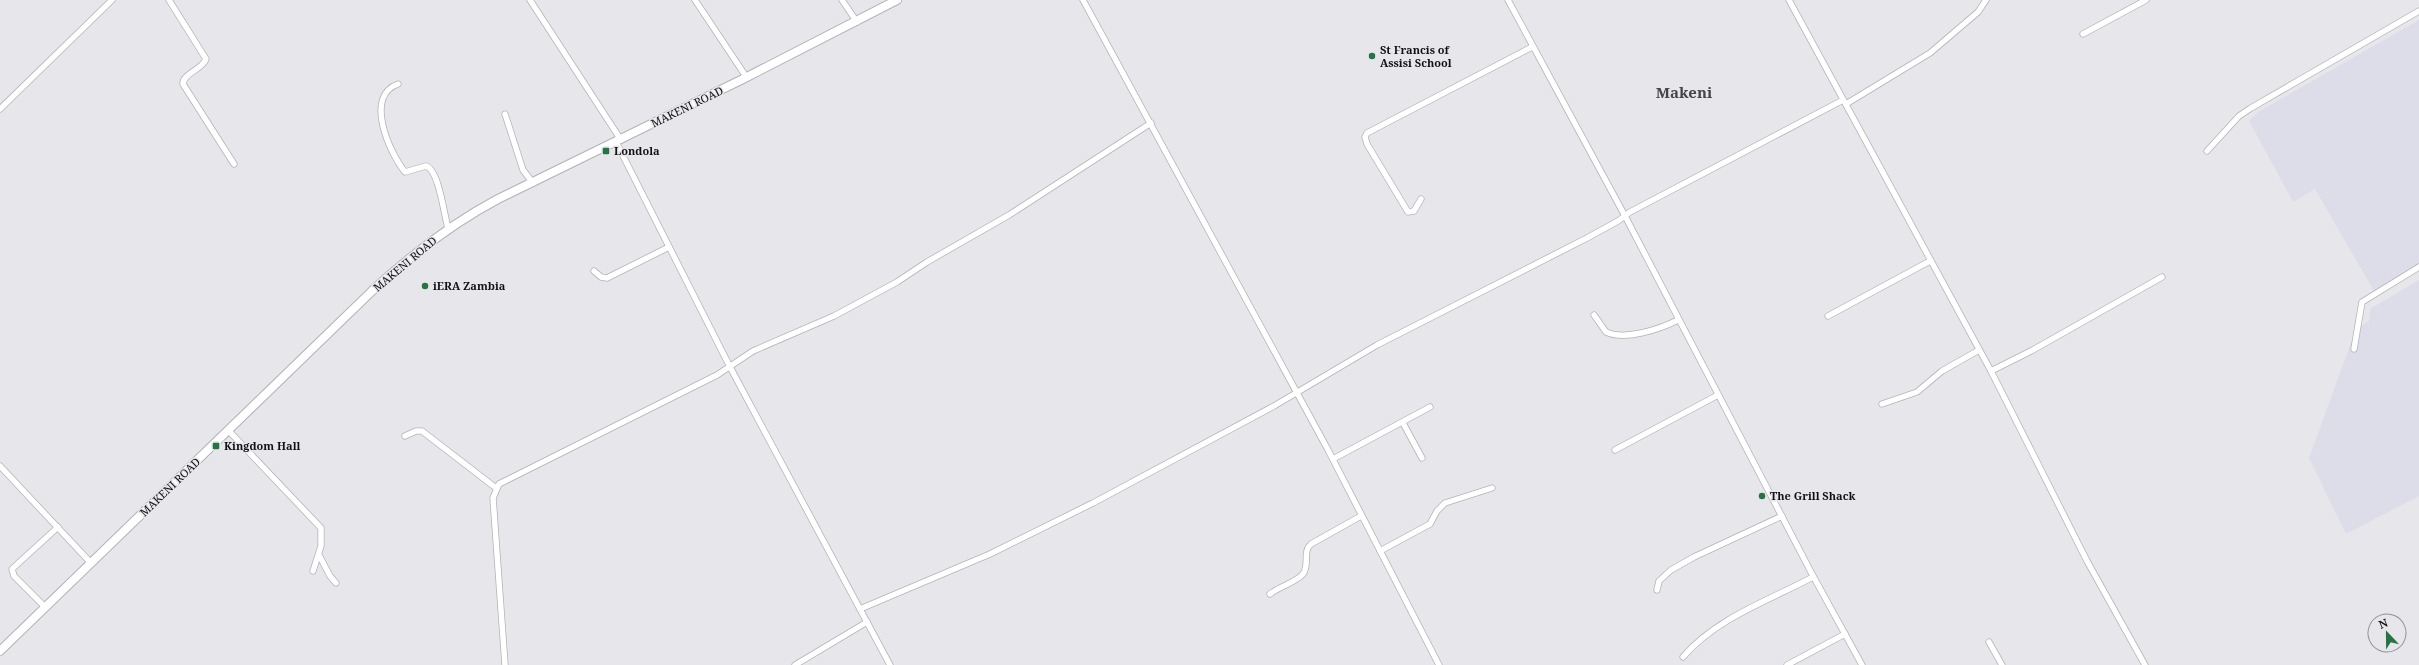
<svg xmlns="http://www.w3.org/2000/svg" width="2419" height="665" font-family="'Noto Serif',serif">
<rect width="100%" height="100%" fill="#e7e7eb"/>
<g fill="#dcdde8">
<path d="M2419,20V265L2374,291L2315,189L2293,202L2249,121L2258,112Z"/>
<path d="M2419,280V496L2346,534L2309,458L2356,329L2369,321L2370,309Z"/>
</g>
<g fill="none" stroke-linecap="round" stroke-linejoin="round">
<defs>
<g id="minor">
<path d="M169,0L206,59C203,69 182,74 183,84L234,164"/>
<path d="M530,0L621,140"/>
<path d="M695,0L747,78"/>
<path d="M842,0L857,22"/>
<path d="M1083,0L1327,448L1439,665"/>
<path d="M1508,0L1625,216L1812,574L1862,665"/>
<path d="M1789,0L1991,371L2087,561L2145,665"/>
<path d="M2083,34L2146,0"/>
<path d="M398,84C364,96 389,152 405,172L426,166C439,170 444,215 448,228"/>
<path d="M1846,104L1930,53L1978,12L1986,0"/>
<path d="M0,109L112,0"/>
<path d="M505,114L523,170L533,183"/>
<path d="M616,142L730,367L890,665"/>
<path d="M2207,151L2239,116L2251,108L2419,11"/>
<path d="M1421,199L1414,211L1408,212L1367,144L1365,137L1367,133L1532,47"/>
<path d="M594,271L601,277L607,278L669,247"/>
<path d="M1594,315L1606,332C1625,341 1660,329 1678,320"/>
<path d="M1828,316L1930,261"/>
<path d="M2354,349L2362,302L2419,267"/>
<path d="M1991,371L2031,351L2162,277"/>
<path d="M1882,404L1917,392L1942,371L1979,350"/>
<path d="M1403,423L1422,458"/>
<path d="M228,430L321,528V546L313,571"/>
<path d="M405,436L416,431H422L496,488"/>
<path d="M1615,450L1718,395"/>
<path d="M1333,459L1430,407"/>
<path d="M0,466L91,563"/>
<path d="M1380,551L1430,524L1437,511L1445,503L1492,488"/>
<path d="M319,555L330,576L336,583"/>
<path d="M1657,590L1659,581L1671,570L1694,557L1782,516"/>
<path d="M1270,594C1280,586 1295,583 1303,574C1310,565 1302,552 1311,544L1361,516"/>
<path d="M45,607L14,576L12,569L58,527"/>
<path d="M860,609L990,554L1093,503L1274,406L1377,345L1587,238L1618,221L1630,212L1843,100"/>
<path d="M1989,642L2002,665"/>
<path d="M1683,657C1716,618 1770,600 1813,577"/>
<path d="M505,665L493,498L499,484L717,375L753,351L834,316L897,282L927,262L1009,215L1151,123"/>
<path d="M795,665L867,622"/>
<path d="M1787,665L1845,634"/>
</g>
<path id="secondary" d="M0,651L372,291C411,255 451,224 498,199L743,79L897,0"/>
</defs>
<use href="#minor" stroke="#b2b3b6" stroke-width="7"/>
<use href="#secondary" stroke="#b2b3b6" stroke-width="10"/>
<use href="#minor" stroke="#fff" stroke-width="5.5"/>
<use href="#secondary" stroke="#fff" stroke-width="8"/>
</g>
<g fill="#267343" stroke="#e7e7eb" stroke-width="1.5">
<circle cx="1372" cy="56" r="4"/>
<rect x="602" y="147" width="8" height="8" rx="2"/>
<circle cx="425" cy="286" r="4"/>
<rect x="212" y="442" width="8" height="8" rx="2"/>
<circle cx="1762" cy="496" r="4"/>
</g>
<g text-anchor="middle" stroke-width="3" stroke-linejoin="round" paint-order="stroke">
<g font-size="11" font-weight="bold" fill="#121213" stroke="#e7e7eb" text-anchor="start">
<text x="1380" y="54">St Francis of<tspan x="1380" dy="13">Assisi School</tspan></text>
<text x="614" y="155">Londola</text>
<text x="433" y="290">iERA Zambia</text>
<text x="224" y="450">Kingdom Hall</text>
<text x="1770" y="500">The Grill Shack</text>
</g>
<g font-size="11" fill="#121213" stroke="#e7e7eb">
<text transform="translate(687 107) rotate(-26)" y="4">MAKENI ROAD</text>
<text transform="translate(405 264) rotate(-40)" y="4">MAKENI ROAD</text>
<text transform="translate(170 487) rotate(-44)" y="4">MAKENI ROAD</text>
</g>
<g font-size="15" font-weight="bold" fill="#454548" stroke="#e7e7eb">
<text x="1684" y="98">Makeni</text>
</g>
</g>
<g transform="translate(2387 633) rotate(338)"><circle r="19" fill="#e7e7eb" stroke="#929295"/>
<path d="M0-3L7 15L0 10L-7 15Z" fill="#267343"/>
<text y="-6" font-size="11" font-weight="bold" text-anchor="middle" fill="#121213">N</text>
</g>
</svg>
